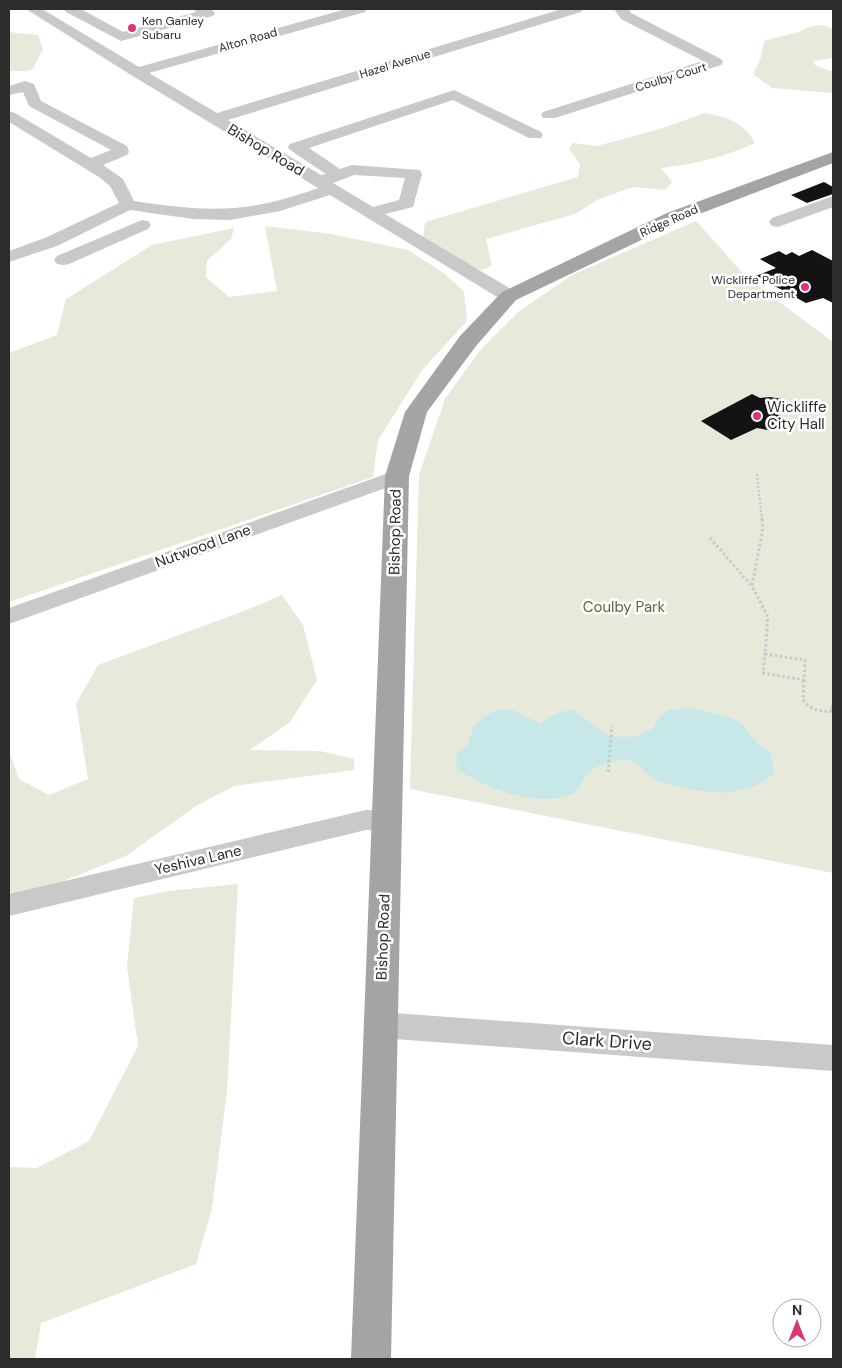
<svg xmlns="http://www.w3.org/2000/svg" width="842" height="1368" font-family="'DM Sans',sans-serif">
<rect width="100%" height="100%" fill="#fff"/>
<g fill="#e7e9da">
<path d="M822,25L833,29V58L813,61L815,65L833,72V93L772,88L753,74L761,57L764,41L799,32L808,27Z"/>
<path d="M9,32L38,35L43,49L33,69L27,71H9Z"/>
<path d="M705,113C727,117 744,122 755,143C725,157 694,164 661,168L672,182L665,190L633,187L599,199L575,214L486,239L492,266L482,270L472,268L423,239L425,222L578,177L580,164L569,149L573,143L597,146L660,129Z"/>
<path d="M696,221L746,277L833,342V873L410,789L419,475L445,399L481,349L518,312L572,275Z"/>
<path d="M265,226L331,234L408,250L442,272L464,291L467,321L423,369L378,440L373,477L9,602V353L57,335L66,299L152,245L234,228L231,239L207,261L206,277L229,297L277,291Z"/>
<path d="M282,595L303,625L317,680L290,722L250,750L320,751L354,759V770L234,786L196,806L126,856L43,889L9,896V751L19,779L49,795L88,779L76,704L98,665L249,609Z"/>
<path d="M238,884L227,1091L212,1208L196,1264L41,1323L35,1359H9V1167L37,1168L89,1141L138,1046L127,967L134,898L168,891Z"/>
</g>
<path fill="#c7e7e8" d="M689,708L726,716L740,722L758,744L771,753L774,772C752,799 704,794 674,785C668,784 661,783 656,780C644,774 640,761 625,760C619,759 615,762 610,763C595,766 588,771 581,784C579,787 577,791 574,793C542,810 483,788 456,768L457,754L468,744L473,728L484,717L496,710L511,709L541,724C551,714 560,711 573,710L608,736L627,737L639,735L654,728L657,720L668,710Z"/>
<g fill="#131313">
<path d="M824,182L833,187V194L807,203L791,195Z"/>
<path d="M812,250L833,261V303L823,298L806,303L756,276L776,268L760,259L779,251L786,255L792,252L799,256Z"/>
<path d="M752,394L760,398L770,397L782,399L773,412L791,422L773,431L757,428L731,440L701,421Z"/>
</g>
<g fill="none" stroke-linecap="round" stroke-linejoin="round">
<path stroke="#c9c9c9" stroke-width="2.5" stroke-dasharray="2 2" stroke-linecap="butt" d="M757,474L762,521"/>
<g stroke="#c9c9c9" stroke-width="3" stroke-dasharray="2.5 2.5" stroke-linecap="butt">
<path d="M762,519L763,528L752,586L768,617L765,654"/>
<path d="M710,538L751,585"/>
<path d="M765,654L805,660L804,680L763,673Z"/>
<path d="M804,680L803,700C811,710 820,712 833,711"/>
<path d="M833,707H830L833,712"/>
<path d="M608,772L612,726"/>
</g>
<g fill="#c9c9c9" fill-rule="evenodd">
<path d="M26,9H42L139,67L346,9H367L365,12L149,73L217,113L562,9H583L581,12L228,120L321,175L326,174L290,150L288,147L290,144L454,90L541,132L543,135L541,138H529L453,100L309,148L340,169L352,165L420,170L422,174L413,207L385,214L516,292L518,296L516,300L509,302L502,300L330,195L280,211L230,220L193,219L130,210L57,246L9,262V251L45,238L119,203L110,186L99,177L9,122V111L15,113L91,158L111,150L29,106L23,92L9,95V86L25,81L34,84L41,101L127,146L129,152L127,155L103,165L123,179L134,201C208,212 246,214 318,188L131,75ZM354,175L405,178L399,200L373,207L333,183Z"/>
<path d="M64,9H81L123,32L196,12L194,9H211L215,13L213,16L121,41L66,12Z"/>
<path d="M614,9H628L631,13L721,59L723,62L721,65L555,118H543L541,115L543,112L703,61L621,19Z"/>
<path d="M833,196V207L778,227L772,226L769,222L772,218Z"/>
<path d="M142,220L148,221L151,225L148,229L69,264L63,265L57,264L54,260L57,256Z"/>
<path d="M397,470L405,471L408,476L405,481L9,624V608Z"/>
<path d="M366,810H388L398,813L402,820L398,827L388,830H366L9,916V894Z"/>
<path d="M380,1012L833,1045V1071L380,1038L369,1034L365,1025L369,1016Z"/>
</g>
<path fill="#a4a4a4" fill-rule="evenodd" d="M833,152V163L681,221L516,300L476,346L427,412L409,476L391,1359H351L385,476L405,412L460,336L502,292L667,213Z"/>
</g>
<g fill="#db367a" stroke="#fff" stroke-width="2">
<circle cx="132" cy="28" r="5"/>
<circle cx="805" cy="287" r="5"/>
<circle cx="757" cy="416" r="5"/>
</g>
<g text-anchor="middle" stroke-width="5" stroke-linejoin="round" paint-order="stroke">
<g font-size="12" fill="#2c2c2c" stroke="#fff" text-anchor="start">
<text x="142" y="25">Ken Ganley<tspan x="142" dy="14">Subaru</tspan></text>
<text x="795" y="284" text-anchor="end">Wickliffe Police<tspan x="795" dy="14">Department</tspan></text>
</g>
<g font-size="12" fill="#2c2c2c" stroke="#fff">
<text transform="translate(248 40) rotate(-16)" y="4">Alton Road</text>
<text transform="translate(395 64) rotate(-17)" y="4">Hazel Avenue</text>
<text transform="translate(671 77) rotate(-17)" y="4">Coulby Court</text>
<text transform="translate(669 221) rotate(-24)" y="4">Ridge Road</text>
</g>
<g font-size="15" fill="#2c2c2c" stroke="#fff">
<text transform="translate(266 150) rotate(31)" y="5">Bishop Road</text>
<text transform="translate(395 532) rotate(-89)" y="5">Bishop Road</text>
<text transform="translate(203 546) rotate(-20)" y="5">Nutwood Lane</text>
<text transform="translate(198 860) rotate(-13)" y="5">Yeshiva Lane</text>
<text transform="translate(383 937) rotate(-88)" y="5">Bishop Road</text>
</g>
<g font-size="15" fill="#2c2c2c" stroke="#fff" text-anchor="start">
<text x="767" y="412">Wickliffe<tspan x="767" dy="17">City Hall</tspan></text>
</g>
<g font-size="15" fill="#5d653c" stroke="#fff">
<text x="624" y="612">Coulby Park</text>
</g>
<g font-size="18" fill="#2c2c2c" stroke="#fff">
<text transform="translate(607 1041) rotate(4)" y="6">Clark Drive</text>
</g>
</g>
<rect width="842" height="1368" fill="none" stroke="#2c2c2c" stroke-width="20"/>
<g transform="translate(797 1323)"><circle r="24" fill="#ffffff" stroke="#ababab"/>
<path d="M0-4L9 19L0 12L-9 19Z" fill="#db367a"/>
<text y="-8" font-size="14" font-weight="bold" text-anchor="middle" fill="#2c2c2c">N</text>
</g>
</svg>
